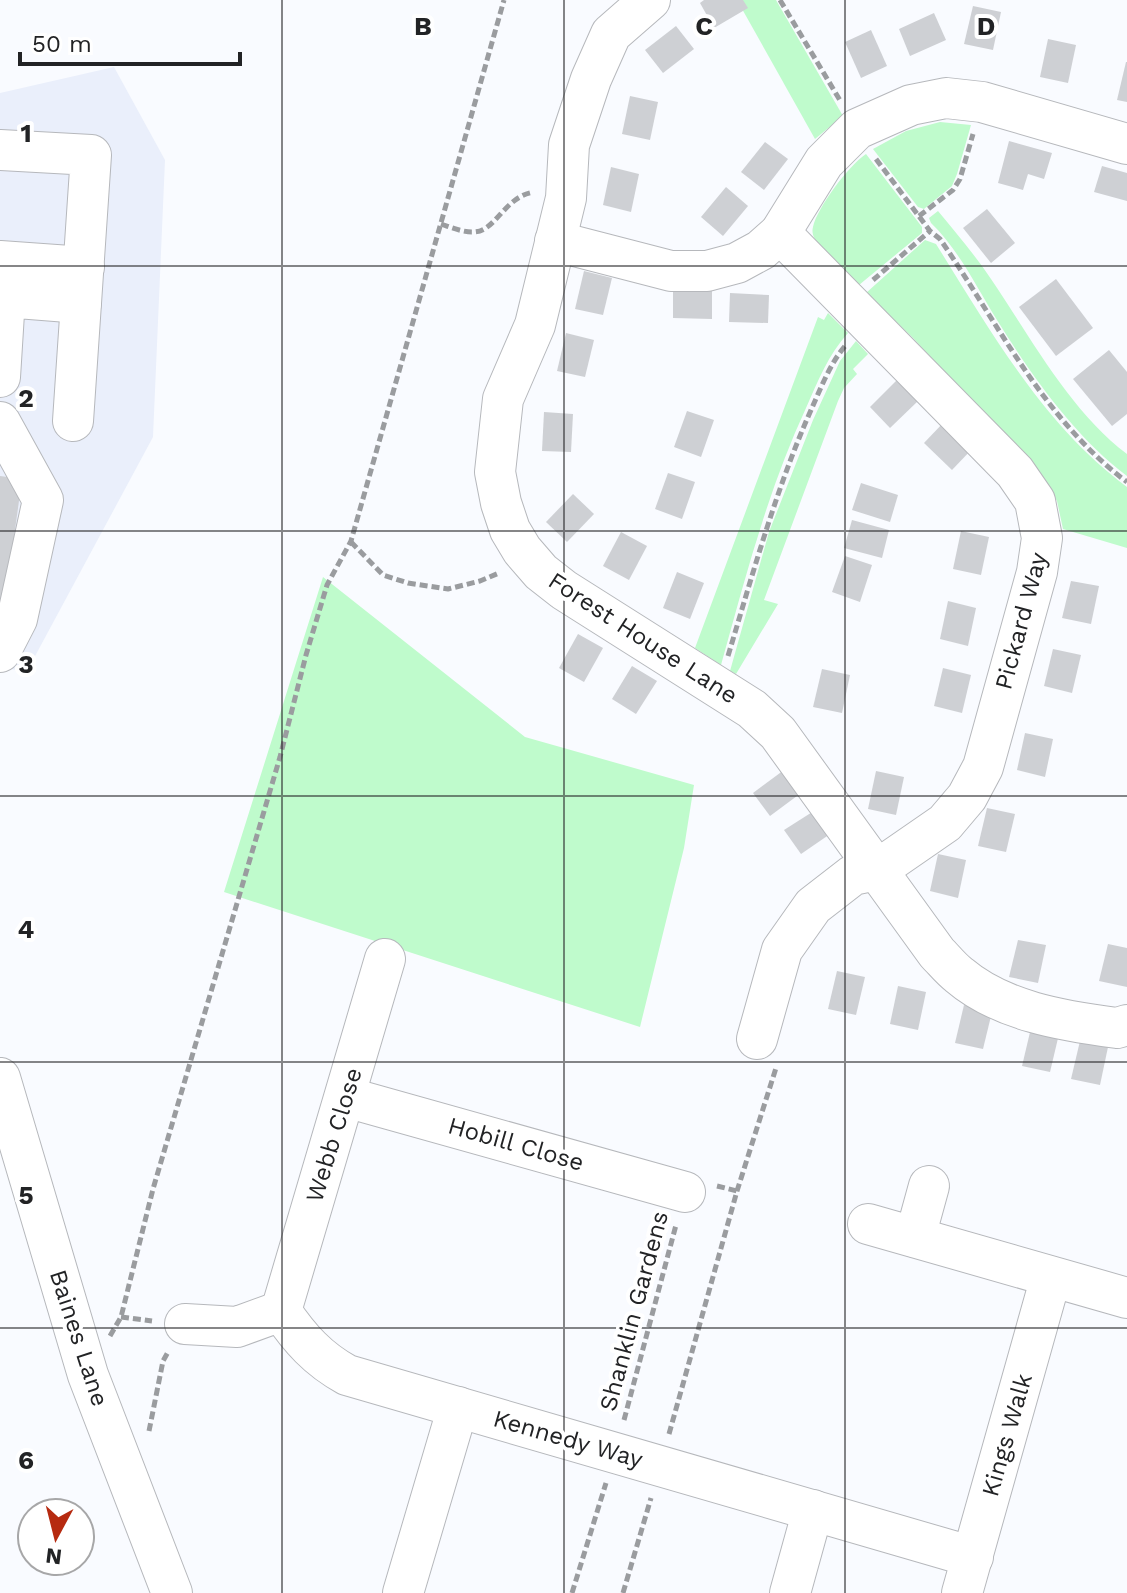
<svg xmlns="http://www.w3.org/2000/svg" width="1127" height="1593" font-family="'Work Sans',sans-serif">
<rect width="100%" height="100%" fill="#f9fbff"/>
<path fill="#eaeffb" d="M114,67L165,160L153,437L27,671L0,668V93Z"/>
<g fill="#bffbcc">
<path d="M737,0H776L843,116L815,139Z"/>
<path d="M940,122L971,125L957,174L952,186L924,209L918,207L873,149L906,131Z"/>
<path d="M866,154L922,227V233L859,285L819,245C815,240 811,234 813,227C817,208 849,165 866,154Z"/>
<path d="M938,211C956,233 975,255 991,279C1031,338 1070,411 1127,454V476C1075,437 1031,375 997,320C977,288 959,250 931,223L929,218Z"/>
<path d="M925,240L936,244C990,330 1043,425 1127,487V548L1063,529L1057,501L1033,462L999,431L913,338L866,293Z"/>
<path d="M828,313L848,333C828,355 818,381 806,408C768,490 745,578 721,665L695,648L818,317L824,320Z"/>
<path d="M856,341L868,354L853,369L857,374L844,388L838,401L764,600L778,604L736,674L730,671L769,532L813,420L840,361Z"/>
<path d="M323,577L525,737L694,785L684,848L640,1027L224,892Z"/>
</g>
<g fill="#ced0d4">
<path d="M704,0H743L748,8L714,28L700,3Z"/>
<path d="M973,6L1001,12L993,50L964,44Z"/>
<path d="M934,13L946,40L910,56L899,29Z"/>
<path d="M676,26L694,49L663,73L645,50Z"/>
<path d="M871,30L887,66L861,78L845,42Z"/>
<path d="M1048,39L1076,45L1068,83L1040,77Z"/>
<path d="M1126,62H1127V102L1117,100Z"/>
<path d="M630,96L658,102L650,140L622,134Z"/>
<path d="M1009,141L1052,153L1044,179L1028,174L1023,190L998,183Z"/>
<path d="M765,142L788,159L764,190L741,172Z"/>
<path d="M1102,166L1127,173V201L1094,192Z"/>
<path d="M611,167L639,174L631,212L603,205Z"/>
<path d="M726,187L748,206L723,236L701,217Z"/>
<path d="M987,209L1015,243L991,263L963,228Z"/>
<path d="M584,271L612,278L603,315L575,309Z"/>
<path d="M1056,279L1093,328L1056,356L1019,307Z"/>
<path d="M673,290H712V319L673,318Z"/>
<path d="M730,293L769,295L768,323L729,322Z"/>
<path d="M566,333L594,340L585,377L557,371Z"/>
<path d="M1109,350L1127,372V414L1112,426L1073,379Z"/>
<path d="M897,380L918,401L890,428L870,407Z"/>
<path d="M687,411L714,420L701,457L674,447Z"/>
<path d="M544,412L573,414L571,452L542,451Z"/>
<path d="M944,422L972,449L952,470L924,443Z"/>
<path d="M668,473L695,482L682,519L655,509Z"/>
<path d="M0,476L22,479L2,624H0Z"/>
<path d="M861,483L898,495L890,522L852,510Z"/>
<path d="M573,494L594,514L567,542L546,522Z"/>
<path d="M852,520L889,530L882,558L844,548Z"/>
<path d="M961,531L989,537L981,575L953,569Z"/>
<path d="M621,532L647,546L629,580L603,566Z"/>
<path d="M845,556L872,565L860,602L832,592Z"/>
<path d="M677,572L704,583L690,619L663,608Z"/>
<path d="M1071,581L1099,586L1091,624L1062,618Z"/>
<path d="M948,601L976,608L968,646L940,639Z"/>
<path d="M578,634L603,648L584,682L559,668Z"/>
<path d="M1053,649L1081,655L1072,693L1044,686Z"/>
<path d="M632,666L657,681L636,714L612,699Z"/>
<path d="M943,668L971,675L962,713L934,706Z"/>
<path d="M822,669L850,675L842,713L813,707Z"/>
<path d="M1025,733L1053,739L1045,777L1017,770Z"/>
<path d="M784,770L801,793L770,816L753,793Z"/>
<path d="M876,771L904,777L896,815L868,809Z"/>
<path d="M987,808L1015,814L1006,852L978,846Z"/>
<path d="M817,809L833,832L801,854L784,830Z"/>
<path d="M938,854L966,860L958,898L930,891Z"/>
<path d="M1018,940L1046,945L1038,983L1009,977Z"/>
<path d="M1108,944L1127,948V987L1099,981Z"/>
<path d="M837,971L865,977L856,1015L828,1009Z"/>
<path d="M898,986L926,992L918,1030L890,1024Z"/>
<path d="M964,1005L992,1012L983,1049L955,1043Z"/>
<path d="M1031,1028L1059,1034L1050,1072L1022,1066Z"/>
<path d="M1080,1041L1108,1047L1100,1085L1071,1079Z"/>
</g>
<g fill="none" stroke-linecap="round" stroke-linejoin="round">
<defs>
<g id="minor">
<path d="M650,0L611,34L591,79L569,145L566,198L535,325L503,399L495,472L501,503L510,530L522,550L541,572L564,590L752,709L778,733L937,953C944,960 951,969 959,975C1001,1011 1063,1021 1117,1028L1127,1025"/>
<path d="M0,150L91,155L73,421"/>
<path d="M555,241L671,271H707L737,263L761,250L780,233L824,162L857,129L911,105L946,98L982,102L1127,144"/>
<path d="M0,261L84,267"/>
<path d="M0,377L5,297L81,303"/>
<path d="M0,422L43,500L17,619L0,652"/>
<path d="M757,1039L782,950L813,906L853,875L877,870L945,823L967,797L983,767L1037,572L1042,538L1035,501L1015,472L780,233"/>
<path d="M0,1078L88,1375L172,1593"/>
<path d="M346,1097L685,1192"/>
<path d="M868,1224L1127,1298"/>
<path d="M915,1237L929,1186"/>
<path d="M281,1311L385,959"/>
<path d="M185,1324L237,1327L281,1311C300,1339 318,1359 347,1375L973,1557"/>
<path d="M403,1593L458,1407"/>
<path d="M790,1593L813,1510"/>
<path d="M962,1593L1051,1277"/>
</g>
</defs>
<use href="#minor" stroke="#b6b8bc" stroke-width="42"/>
<g stroke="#9a9c9f" stroke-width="5" stroke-dasharray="8 4" stroke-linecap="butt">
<path d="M780,0L841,102"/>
<path d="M876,159L930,231L940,239C998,323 1044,420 1127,482"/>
<path d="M919,216L953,190L960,179L973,134"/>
<path d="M441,224C450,227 462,232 472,232C496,233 503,197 534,192"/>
<path d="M873,280L930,231"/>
<path d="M351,542L383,575L408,583L448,589L480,581L499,573"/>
<path d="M728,656C753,573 776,489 811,410C821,388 830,363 846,345"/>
<path d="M717,1186L737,1191"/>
<path d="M121,1317L152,1321"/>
<path d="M110,1336L121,1317L153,1189L280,757L306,655L327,585L351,541L504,0"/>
<path d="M624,1420L676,1225"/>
<path d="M149,1431L163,1361L168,1352"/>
<path d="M669,1434L737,1191L776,1068"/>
<path d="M572,1593L606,1483"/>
<path d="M623,1593L651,1498"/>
</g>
<use href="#minor" stroke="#fff" stroke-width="40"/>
</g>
<path fill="none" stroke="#222325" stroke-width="2" stroke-opacity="0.55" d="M282,0V1593M564,0V1593M845,0V1593M0,266H1127M0,531H1127M0,796H1127M0,1062H1127M0,1328H1127"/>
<g text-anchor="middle" stroke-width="8" stroke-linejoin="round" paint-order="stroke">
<g font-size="24" fill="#222325" stroke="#fff">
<text transform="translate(1021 621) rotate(-75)" y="8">Pickard Way</text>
<text transform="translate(643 638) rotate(33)" y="8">Forest House Lane</text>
<text transform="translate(334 1135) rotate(-73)" y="8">Webb Close</text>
<text transform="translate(516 1144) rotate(16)" y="8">Hobill Close</text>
<text transform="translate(634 1311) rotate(-75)" y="8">Shanklin Gardens</text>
<text transform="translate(79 1338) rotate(72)" y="8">Baines Lane</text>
<text transform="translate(1007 1435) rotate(-74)" y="8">Kings Walk</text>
<text transform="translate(568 1439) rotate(16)" y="8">Kennedy Way</text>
</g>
</g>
<g font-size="26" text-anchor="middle" font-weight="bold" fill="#222325" stroke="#fff" stroke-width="8" stroke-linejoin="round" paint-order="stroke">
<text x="423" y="35">B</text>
<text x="704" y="35">C</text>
<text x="986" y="35">D</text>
<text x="26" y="142">1</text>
<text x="26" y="407">2</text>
<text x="26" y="673">3</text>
<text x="26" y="938">4</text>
<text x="26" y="1204">5</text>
<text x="26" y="1469">6</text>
</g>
<g transform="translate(56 1537) rotate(187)"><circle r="38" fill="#ffffff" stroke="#a7a7a8" stroke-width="2"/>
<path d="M0-6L14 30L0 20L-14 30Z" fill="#b62a10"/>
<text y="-12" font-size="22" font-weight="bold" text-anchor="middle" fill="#222325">N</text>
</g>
<path d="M20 52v12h220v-12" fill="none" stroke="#222325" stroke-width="4"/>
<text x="32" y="52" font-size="24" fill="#222325" stroke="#ffffff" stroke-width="6" paint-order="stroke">50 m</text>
</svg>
